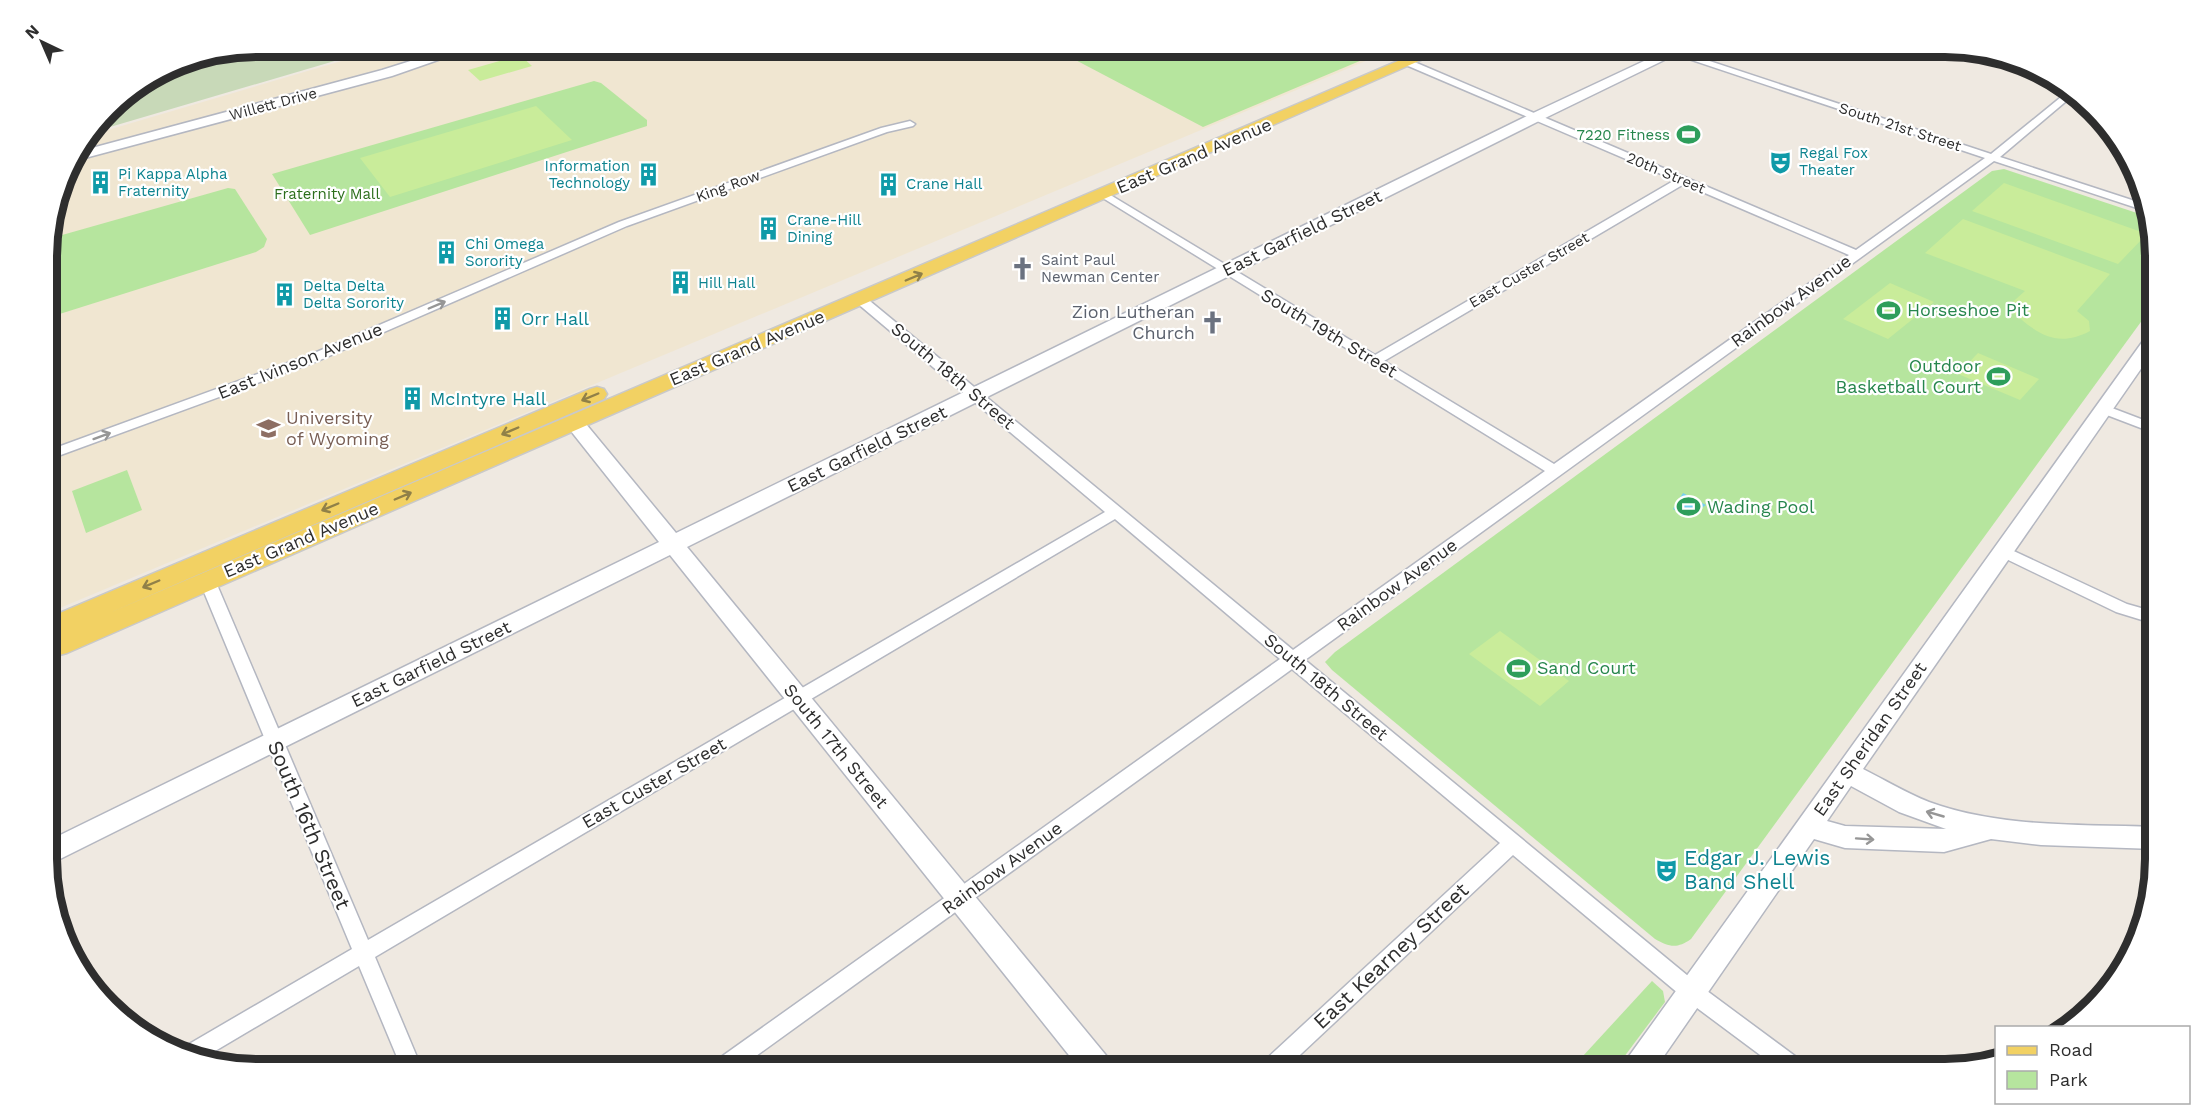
<svg xmlns="http://www.w3.org/2000/svg" width="2202" height="1116" font-family="'Work Sans',sans-serif">
<rect width="100%" height="100%" fill="#efe9e1"/>
<path fill="#f0e6d1" d="M1362,46L1380,55L48,613L47,243L68,164L91,135L389,47Z"/>
<g fill="#b6e59e">
<path d="M1091,46H1359L1374,55L1203,127L1066,55Z"/>
<path d="M594,81L601,83L647,120V126L310,235L272,174Z"/>
<path d="M2004,169L2149,217L2154,230V304L1691,939C1677,949 1669,947 1655,939L1332,670L1325,662L1335,652L1992,171Z"/>
<path d="M228,188L235,189L267,239L264,247L256,252L47,318L48,239Z"/>
<path d="M127,470L142,510L86,533L72,491Z"/>
<path d="M1652,981L1663,991L1665,1002L1615,1069H1571Z"/>
</g>
<path fill="#c8d9b8" d="M257,47H382L93,132L118,99L177,62Z"/>
<g fill="#c9ec9a">
<path d="M520,55L532,66L480,81L468,70Z"/>
<path d="M536,106L572,140L390,197L360,158Z"/>
<path d="M2004,183L2147,234L2118,264L1972,211Z"/>
<path d="M1963,219L2110,274L2077,311L2089,321L2090,331C2054,350 2034,331 2007,307L2025,291L1925,253Z"/>
<path d="M1890,283L1934,302L1888,339L1843,319Z"/>
<path d="M1978,353L2039,379L2020,400L1958,374Z"/>
<path d="M1500,631L1569,681L1540,706L1469,654Z"/>
</g>
<path fill="#75cff0" d="M1683,493L1706,505L1688,517L1673,509Z"/>
<g fill="none" stroke-linecap="round" stroke-linejoin="round">
<defs>
<g id="street">
<path d="M1650,46H1664L1991,154L2066,93L2071,97L2000,157L2144,204L2146,211L1994,161L1305,660L1699,985L1803,1062L1807,1069H1779L1685,999L1513,855L1285,1069H1260L1263,1062L1500,843L1292,669L738,1069H711L714,1062L1280,659L1115,519L375,957L422,1069H402L359,966L205,1057L181,1052L184,1047L352,949L199,580L202,576H212L215,580L368,940L1105,512L857,303V297H865L1293,650L1545,471L1098,195L1099,193H1107L1375,355L1675,180L1406,65V61H1412L1856,250L1985,158ZM1684,184L1849,255L1554,464L1384,361Z"/>
<path d="M910,121L915,124L913,126L887,132L627,226L320,360L47,460V451L312,354L619,222L881,128Z"/>
<path d="M2104,405L2154,424V433L2099,412L2097,409Z"/>
<path d="M2003,546L2127,604L2155,612V624L2116,612L1998,555L1996,551L1998,547Z"/>
</g>
<g id="secondary">
<path d="M458,46H478L392,76L70,162L77,152L382,70Z"/>
<path d="M1676,46H1693L1541,120L687,547L1109,1059L1114,1069H1080L670,555L48,865V841L659,542L567,426L565,422L567,418H581L676,533L1531,114Z"/>
<path d="M2154,333V350L1863,769C1885,780 1906,793 1929,802C2000,828 2080,824 2155,827V849L2041,845L1991,839L1944,852L1845,848L1814,839L1655,1069H1622L1627,1059L2148,334ZM1851,786L1899,812L1946,829L1845,826L1827,821Z"/>
</g>
<path id="primary" d="M1433,46H1453L67,653L48,658V618L590,389L597,387L604,389L607,394L604,399L107,614Z"/>
</defs>
<use href="#street" stroke="#b4b7c1" stroke-width="3"/>
<use href="#secondary" stroke="#b4b7c1" stroke-width="3"/>
<use href="#primary" stroke="#c9c9c9" stroke-width="3"/>
<use href="#street" fill="#fff" fill-rule="evenodd"/>
<use href="#secondary" fill="#fff" fill-rule="evenodd"/>
<use href="#primary" fill="#f2d163" fill-rule="evenodd"/>
</g>
<defs><path id="oneway-shaft" d="M-6 0H5M1.5-3L5.5 0L1.5 3" fill="none" stroke-width="1.6" stroke-linecap="round" stroke-linejoin="round" transform="scale(1.5)"/></defs>
<g stroke="#908048">
<use href="#oneway-shaft" transform="translate(914 277) rotate(-23)"/>
<use href="#oneway-shaft" transform="translate(590 397) rotate(157)"/>
<use href="#oneway-shaft" transform="translate(510 431) rotate(157)"/>
<use href="#oneway-shaft" transform="translate(403 496) rotate(-23)"/>
<use href="#oneway-shaft" transform="translate(330 507) rotate(157)"/>
<use href="#oneway-shaft" transform="translate(151 584) rotate(157)"/>
</g>
<g stroke="#969696">
<use href="#oneway-shaft" transform="translate(437 305) rotate(-23)"/>
<use href="#oneway-shaft" transform="translate(102 436) rotate(-20)"/>
<use href="#oneway-shaft" transform="translate(1935 814) rotate(-164)"/>
<use href="#oneway-shaft" transform="translate(1865 839) rotate(4)"/>
</g>
<defs>
<symbol id="stadium-bare" viewBox="-9 -9 18 18"><path d="M0-5a6.5 5 0 1 0 0 10a6.5 5 0 1 0 0-10ZM-3.5-1.8h7v3.6h-7Z" fill="#2e9e5b" stroke="#fff" stroke-width="2.5" paint-order="stroke"/></symbol>
<symbol id="theatre-bare" viewBox="-9 -9 18 18"><path d="M-5-5.5Q0-4 5-5.5V0Q5 5 0 6Q-5 5-5 0ZM-3.3-2.5H-1v1.5H-3.3ZM1-2.5H3.3v1.5H1ZM-2.8 1Q0 5.5 2.8 1Z" fill="#0f9aa8" stroke="#fff" stroke-width="2.5" paint-order="stroke"/></symbol>
<symbol id="building-bare" viewBox="-9 -9 18 18"><path d="M-4-6H4V6H1V3H-1V6H-4ZM-2.5-4.3h1.7v1.8h-1.7ZM.8-4.3h1.7v1.8H.8ZM-2.5-1h1.7V.8h-1.7ZM.8-1h1.7V.8H.8Z" fill="#0f9aa8" stroke="#fff" stroke-width="2.5" paint-order="stroke"/></symbol>
<symbol id="church-bare" viewBox="-9 -9 18 18"><path d="M-1.2-6h2.4v3.5h3.3v2.4h-3.3V6h-2.4V-.1h-3.3v-2.4h3.3Z" fill="#6b7280" stroke="#fff" stroke-width="2.5" paint-order="stroke"/></symbol>
<symbol id="university-bare" viewBox="-9 -9 18 18"><path d="M0-5L7-2L0 1L-7-2ZM-4 1L0 2.5L4 1V4Q0 6-4 4Z" fill="#8d6e63" stroke="#fff" stroke-width="2.5" paint-order="stroke"/></symbol>
</defs>
<g fill-rule="evenodd">
<use href="#stadium-bare" x="1672" y="118" width="33" height="33"/>
<use href="#theatre-bare" x="1764" y="146" width="33" height="33"/>
<use href="#building-bare" x="632" y="158" width="33" height="33"/>
<use href="#building-bare" x="84" y="166" width="33" height="33"/>
<use href="#building-bare" x="872" y="168" width="33" height="33"/>
<use href="#building-bare" x="752" y="212" width="33" height="33"/>
<use href="#building-bare" x="430" y="236" width="33" height="33"/>
<use href="#church-bare" x="1006" y="252" width="33" height="33"/>
<use href="#building-bare" x="664" y="266" width="33" height="33"/>
<use href="#building-bare" x="268" y="278" width="33" height="33"/>
<use href="#stadium-bare" x="1872" y="294" width="33" height="33"/>
<use href="#building-bare" x="486" y="302" width="33" height="33"/>
<use href="#church-bare" x="1196" y="306" width="33" height="33"/>
<use href="#stadium-bare" x="1982" y="360" width="33" height="33"/>
<use href="#building-bare" x="396" y="382" width="33" height="33"/>
<use href="#university-bare" x="252" y="412" width="33" height="33"/>
<use href="#stadium-bare" x="1672" y="490" width="33" height="33"/>
<use href="#stadium-bare" x="1502" y="652" width="33" height="33"/>
<use href="#theatre-bare" x="1650" y="854" width="33" height="33"/>
</g>
<g text-anchor="middle" stroke-width="4.5" stroke-linejoin="round" paint-order="stroke">
<g font-size="15" fill="#2e2e2e" stroke="#fff">
<text transform="translate(273 104) rotate(-15)" y="5">Willett Drive</text>
<text transform="translate(1900 127) rotate(18)" y="5">South 21st Street</text>
<text transform="translate(1666 173) rotate(23)" y="5">20th Street</text>
<text transform="translate(728 186) rotate(-20)" y="5">King Row</text>
<text transform="translate(1529 270) rotate(-30)" y="5">East Custer Street</text>
</g>
<g font-size="15" fill="#27864d" stroke="#fff" text-anchor="end">
<text x="1670" y="140">7220 Fitness</text>
</g>
<g font-size="15" fill="#0d838f" stroke="#fff" text-anchor="start">
<text x="1799" y="158">Regal Fox<tspan x="1799" dy="17">Theater</tspan></text>
<text x="630" y="171" text-anchor="end">Information<tspan x="630" dy="17">Technology</tspan></text>
<text x="118" y="179">Pi Kappa Alpha<tspan x="118" dy="17">Fraternity</tspan></text>
<text x="906" y="189">Crane Hall</text>
<text x="787" y="225">Crane-Hill<tspan x="787" dy="17">Dining</tspan></text>
<text x="465" y="249">Chi Omega<tspan x="465" dy="17">Sorority</tspan></text>
<text x="698" y="288">Hill Hall</text>
<text x="303" y="291">Delta Delta<tspan x="303" dy="17">Delta Sorority</tspan></text>
</g>
<g font-size="15" fill="#2c6e1b" stroke="#fff">
<text x="327" y="199">Fraternity Mall</text>
</g>
<g font-size="15" fill="#5b616d" stroke="#fff" text-anchor="start">
<text x="1041" y="265">Saint Paul<tspan x="1041" dy="17">Newman Center</tspan></text>
</g>
<g font-size="18" fill="#2e2e2e" stroke="#fff">
<text transform="translate(1194 156) rotate(-23)" y="6">East Grand Avenue</text>
<text transform="translate(1302 233) rotate(-26)" y="6">East Garfield Street</text>
<text transform="translate(1791 301) rotate(-36)" y="6">Rainbow Avenue</text>
<text transform="translate(1329 333) rotate(31)" y="6">South 19th Street</text>
<text transform="translate(747 348) rotate(-23)" y="6">East Grand Avenue</text>
<text transform="translate(300 361) rotate(-22)" y="6">East Ivinson Avenue</text>
<text transform="translate(953 376) rotate(40)" y="6">South 18th Street</text>
<text transform="translate(867 449) rotate(-26)" y="6">East Garfield Street</text>
<text transform="translate(301 540) rotate(-23)" y="6">East Grand Avenue</text>
<text transform="translate(1397 585) rotate(-36)" y="6">Rainbow Avenue</text>
<text transform="translate(431 664) rotate(-26)" y="6">East Garfield Street</text>
<text transform="translate(1326 687) rotate(40)" y="6">South 18th Street</text>
<text transform="translate(1870 739) rotate(-55)" y="6">East Sheridan Street</text>
<text transform="translate(836 746) rotate(51)" y="6">South 17th Street</text>
<text transform="translate(654 783) rotate(-30)" y="6">East Custer Street</text>
<text transform="translate(1002 868) rotate(-36)" y="6">Rainbow Avenue</text>
</g>
<g font-size="18" fill="#27864d" stroke="#fff" text-anchor="start">
<text x="1907" y="316">Horseshoe Pit</text>
<text x="1981" y="372" text-anchor="end">Outdoor<tspan x="1981" dy="21">Basketball Court</tspan></text>
<text x="1707" y="513">Wading Pool</text>
<text x="1537" y="674">Sand Court</text>
</g>
<g font-size="18" fill="#5b616d" stroke="#fff" text-anchor="end">
<text x="1195" y="318">Zion Lutheran<tspan x="1195" dy="21">Church</tspan></text>
</g>
<g font-size="18" fill="#0d838f" stroke="#fff" text-anchor="start">
<text x="521" y="325">Orr Hall</text>
<text x="430" y="405">McIntyre Hall</text>
</g>
<g font-size="18" fill="#785e54" stroke="#fff" text-anchor="start">
<text x="286" y="424">University<tspan x="286" dy="21">of Wyoming</tspan></text>
</g>
<g font-size="21" fill="#2e2e2e" stroke="#fff">
<text transform="translate(309 825) rotate(67)" y="7">South 16th Street</text>
<text transform="translate(1391 956) rotate(-43)" y="7">East Kearney Street</text>
</g>
<g font-size="21" fill="#0d838f" stroke="#fff" text-anchor="start">
<text x="1684" y="865">Edgar J. Lewis<tspan x="1684" dy="24">Band Shell</tspan></text>
</g>
</g>
<path d="M0 0H2202V1116H0ZM257 57H1945A200 200 0 0 1 2145 257V859A200 200 0 0 1 1945 1059H257A200 200 0 0 1 57 859V257A200 200 0 0 1 257 57Z" fill="#fff" fill-rule="evenodd"/>
<path fill="none" stroke="#2e2e2e" stroke-width="8" d="M257 57H1945A200 200 0 0 1 2145 257V859A200 200 0 0 1 1945 1059H257A200 200 0 0 1 57 859V257A200 200 0 0 1 257 57Z"/>
<rect x="1995" y="1026" width="195" height="78" fill="#ffffff" stroke="#ababab" stroke-width="1.5"/>
<rect x="2007" y="1046" width="30" height="9" fill="#f2d163" stroke="#ababab" stroke-width="1.5"/>
<text x="2049" y="1056" font-size="18" fill="#2e2e2e">Road</text>
<rect x="2007" y="1071" width="30" height="18" fill="#b6e59e" stroke="#ababab" stroke-width="1.5"/>
<text x="2049" y="1086" font-size="18" fill="#2e2e2e">Park</text>
<g transform="translate(42 42) rotate(316)" stroke="#ffffff" stroke-width="4.5" paint-order="stroke">
<path d="M0-4.5L10 22L0 15L-10 22Z" fill="#2e2e2e"/>
<text y="-9" font-size="16" font-weight="bold" text-anchor="middle" fill="#2e2e2e">N</text>
</g>
</svg>
